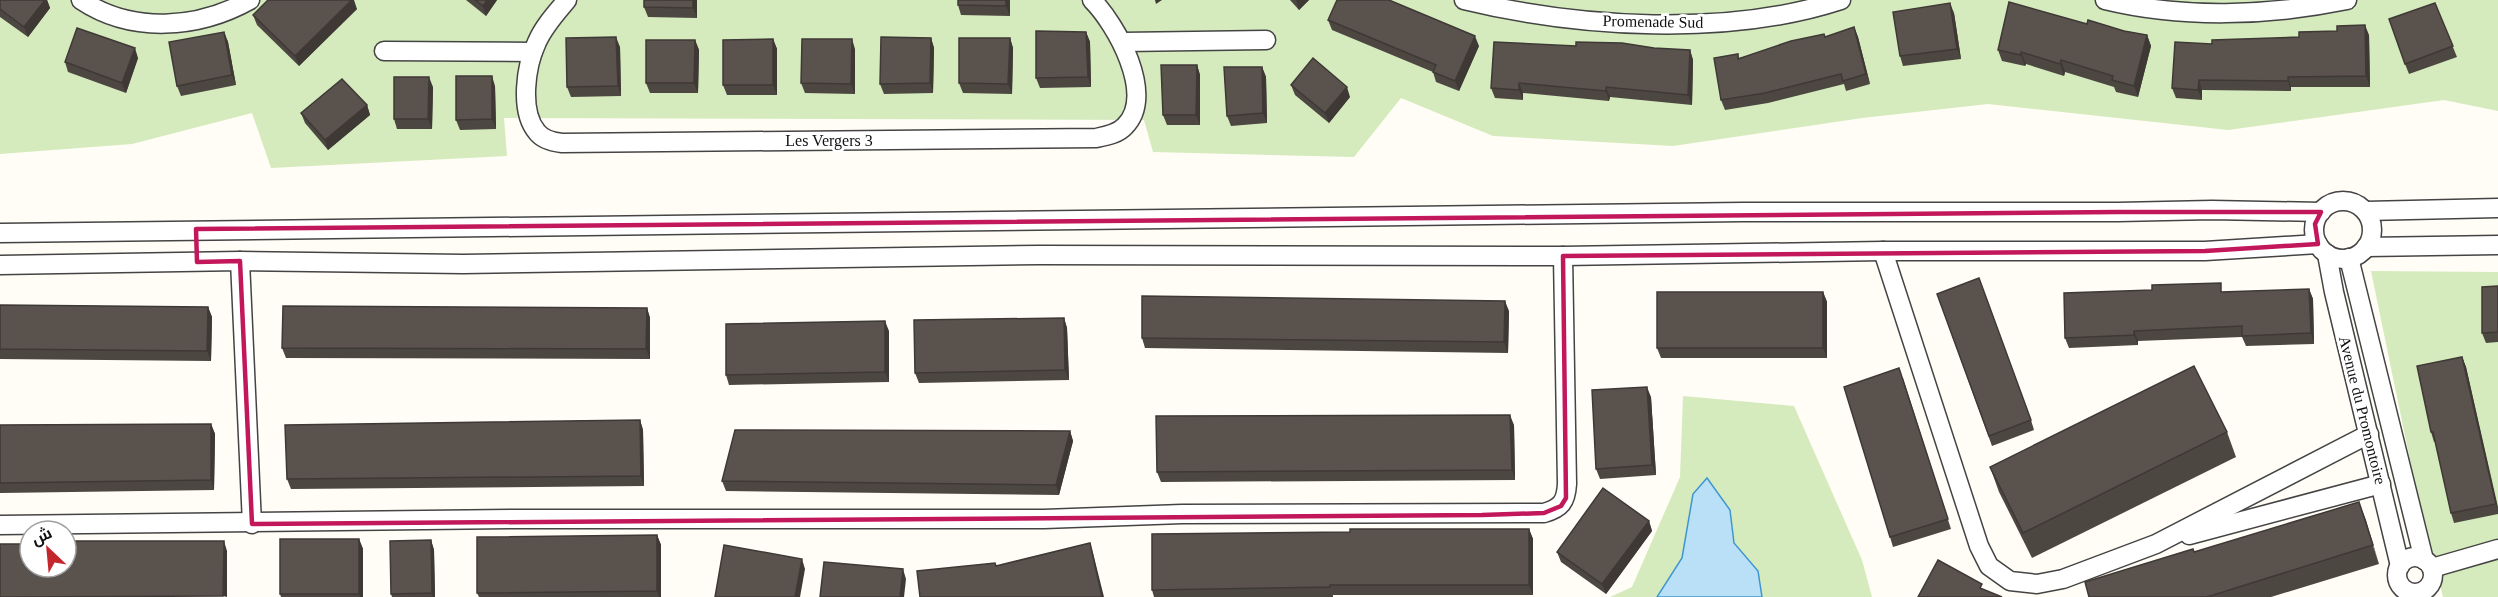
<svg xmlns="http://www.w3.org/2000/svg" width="2498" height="597" font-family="'Times New Roman',Cairo,serif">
<rect width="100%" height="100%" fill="#fffdf5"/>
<g fill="#d5ebbd">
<path d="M0,0H2498V111L2444,100L2228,130L1988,104L1862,118L1673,146L1493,136L1401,98L1354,157L1153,152L1144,120L504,118L507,156L271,168L252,113L132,144L0,154Z"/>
<path d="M2371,271L2498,272V597H2443L2410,460Z"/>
<path d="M1683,396L1794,406L1862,560L1872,597H1610L1632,587L1680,477Z"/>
</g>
<path fill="#b9e0f7" stroke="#3f96cf" stroke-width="1.5" d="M1707,478L1730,510L1734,543L1758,571L1762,597H1657L1682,558L1693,494Z"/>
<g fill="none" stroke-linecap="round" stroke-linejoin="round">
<defs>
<g id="minor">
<path d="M81,0C132,34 198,29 250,0"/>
<path d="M567,0C556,13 544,26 537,42C526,65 519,111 537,132C543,140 553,142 562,143L1096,138C1106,136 1118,134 1125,126C1156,95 1116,24 1092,0"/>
<path d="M1464,0C1579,28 1728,37 1841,0"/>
<path d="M2105,0C2183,19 2269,16 2347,0"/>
<path d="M1123,42L1266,40"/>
<path d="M384,51L533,52"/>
<circle cx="2343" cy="230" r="29"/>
<path d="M2366,211L2498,208"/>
<path d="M0,233L1743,212H2118L2212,210L2321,212"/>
<path d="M2366,247L2498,245"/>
<path d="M1883,251L1979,546L1989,566L2010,581L2037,584L2063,579L2156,544L2369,434"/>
<path d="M2327,254L2334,292L2400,566"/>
<path d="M2349,258L2424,560"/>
<path d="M240,261L252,524"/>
<path d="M0,265L240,261L463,264L1039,255L1563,256L1883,251H2205L2318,244"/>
<path d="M0,525L514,519H1044L1182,514L1544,513C1561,508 1566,502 1567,484L1563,256"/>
<path d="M2189,535L2381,484"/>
<circle cx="2415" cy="575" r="18"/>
<path d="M2432,568L2498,549"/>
</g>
</defs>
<use href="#minor" stroke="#444" stroke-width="21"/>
<use href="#minor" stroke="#fff" stroke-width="18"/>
</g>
<g fill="#4d4742">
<path d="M0,0H47L50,8L28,37L0,17Z"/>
<path d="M466,0H497L486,16Z"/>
<path d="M697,0V18L648,17L644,7Z"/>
<path d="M958,0H1010V16L961,15L958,5Z"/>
<path d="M1290,0H1309L1299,10Z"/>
<path d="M2435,3L2457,57L2409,74L2405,64Z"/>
<path d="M357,9L299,66L257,25L253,15Z"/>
<path d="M1954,13L1961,59L1903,66L1900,56Z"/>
<path d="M1328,20L1479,46L1459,91L1436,82L1433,72L1332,30Z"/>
<path d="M2087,24L2147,35L2151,46L2138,97L2116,92L2114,87L2065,72L2064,76L2026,64L2025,66L2002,61L1998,50Z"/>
<path d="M1854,27L1858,37L1870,84L1846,91L1844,84L1768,103L1725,110L1721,100L1738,54L1739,58L1825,37Z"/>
<path d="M224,32L228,42L236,85L181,96L177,86Z"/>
<path d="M1086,32L1090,42L1091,87L1040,88L1036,78Z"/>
<path d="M2369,35L2370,87H2291V91L2202,90V100L2176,98L2172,88L2212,44Z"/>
<path d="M931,38L934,48L933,93L884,94L880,84Z"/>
<path d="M1010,38L1013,48L1012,94L963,93L959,83Z"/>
<path d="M773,39L777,49V95H727L723,85Z"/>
<path d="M695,40L699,50L698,93H650L646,83Z"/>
<path d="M620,47L621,96L571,97L567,87Z"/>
<path d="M1654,48L1690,50L1693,60L1692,105L1610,97L1609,101L1523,93V100L1495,98L1491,88Z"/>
<path d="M855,49V94L805,93L801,83Z"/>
<path d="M138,58L126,93L68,72L65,62Z"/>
<path d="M1197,65L1200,75V125H1167L1163,115Z"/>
<path d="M1262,67L1266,77L1267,123L1231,126L1227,116Z"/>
<path d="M1291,85L1350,97L1329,123L1295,95Z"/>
<path d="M495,86L496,129L460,130L456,120Z"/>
<path d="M433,87L432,129H397L394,119Z"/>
<path d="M367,105L370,115L328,150L305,123L301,113Z"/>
<path d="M2498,286V342L2486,343L2482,333Z"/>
<path d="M2309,289L2313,299L2314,344L2246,346L2242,337L2138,341V345L2069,348L2065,338L2224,292Z"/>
<path d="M1823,292L1827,302V358H1661L1657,348Z"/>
<path d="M1937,294L2031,420L2034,430L1992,446Z"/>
<path d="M0,305L208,307L212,317L211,361L0,359Z"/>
<path d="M647,308L650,318V359L286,358L282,348Z"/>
<path d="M1509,311L1508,353L1145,348L1142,338Z"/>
<path d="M1064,318L1067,328L1069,380L919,383L915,373Z"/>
<path d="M889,331V382L729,385L726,375Z"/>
<path d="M2462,357L2466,367L2498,507V514L2454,523L2451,513L2436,442H2434L2431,432Z"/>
<path d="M1903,378L1951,529L1893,547L1890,537Z"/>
<path d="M1651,397L1656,475L1600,479L1596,469Z"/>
<path d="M640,420L643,430L644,486L291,489L287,479Z"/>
<path d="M211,424L215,434L214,490L0,493V425Z"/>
<path d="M1514,425L1515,480L1161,482L1157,472Z"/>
<path d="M1070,431L1073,441L1059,495L726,491L722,481Z"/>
<path d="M2227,432L2236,457L2032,558L1999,492L1990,467Z"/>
<path d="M2359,502L2379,564L2271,597H2089L2195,552Z"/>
<path d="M1649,521L1652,531L1606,594L1561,562L1557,552Z"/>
<path d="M1529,529L1533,539V595H1333V597H1154L1152,590Z"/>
<path d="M657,535L661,545V597H479L477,593Z"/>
<path d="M359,539L363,549V597H281L280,594Z"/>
<path d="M431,540L434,550L435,597H392L391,594Z"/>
</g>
<g fill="#3f3936">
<path d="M45,0H47L50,8L28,37L24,27Z"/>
<path d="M352,0H354L357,9L299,66L295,56Z"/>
<path d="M487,0H497L486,16L483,6Z"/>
<path d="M693,0H697V18L693,8Z"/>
<path d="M1006,0H1010V16L1006,6Z"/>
<path d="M1155,0H1162L1156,4Z"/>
<path d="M1296,0H1309L1299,10Z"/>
<path d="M1950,3L1954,13L1961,59L1957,49Z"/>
<path d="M2365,25L2369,35L2370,87L2366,76Z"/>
<path d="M1854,27L1858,37L1870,84L1866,74Z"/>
<path d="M224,32L228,42L236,85L232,75Z"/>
<path d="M1086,32L1090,42L1091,87L1088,77Z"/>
<path d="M2147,35L2151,46L2138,97L2134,86Z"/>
<path d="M1475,36L1479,46L1459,91L1455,81Z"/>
<path d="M616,37L620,47L621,96L618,86Z"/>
<path d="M931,38L934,48L933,93L930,83Z"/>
<path d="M1010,38L1013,48L1012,94L1008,84Z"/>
<path d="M773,39L777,49V95L773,85Z"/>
<path d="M852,39L855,49V94L851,84Z"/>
<path d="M695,40L699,50L698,93L694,83Z"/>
<path d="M135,48L138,58L126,93L122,83Z"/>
<path d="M1690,50L1693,60L1692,105L1688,95Z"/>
<path d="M2021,52L2026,64L2025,66L2021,55Z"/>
<path d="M2061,60L2065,72L2064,76L2060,64Z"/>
<path d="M1197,65L1200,75V125L1196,115Z"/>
<path d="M1262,67L1266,77L1267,123L1263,113Z"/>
<path d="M492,76L495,86L496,129L492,119Z"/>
<path d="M429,77L433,87L432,129L428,119Z"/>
<path d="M2288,77L2291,87V91L2288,81Z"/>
<path d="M2199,80L2202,90V100L2198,90Z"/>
<path d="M1519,83L1523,93V100L1519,90Z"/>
<path d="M1347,87L1350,97L1329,123L1325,113Z"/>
<path d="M1606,87L1610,97L1609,101L1606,91Z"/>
<path d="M367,105L370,115L328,150L325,140Z"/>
<path d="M2309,289L2313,299L2314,344L2311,333Z"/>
<path d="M1823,292L1827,302V358L1823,348Z"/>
<path d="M1505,301L1509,311L1508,353L1504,342Z"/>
<path d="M208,307L212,317L211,361L207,351Z"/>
<path d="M647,308L650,318V359L646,349Z"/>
<path d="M1064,318L1067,328L1069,380L1065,370Z"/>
<path d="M885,321L889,331V382L885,372Z"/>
<path d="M2134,331L2138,341V345L2134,335Z"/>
<path d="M2462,357L2466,367L2498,510L2496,504Z"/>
<path d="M1647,387L1651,397L1656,475L1652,465Z"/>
<path d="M1510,415L1514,425L1515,480L1512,470Z"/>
<path d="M640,420L643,430L644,486L641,476Z"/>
<path d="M211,424L215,434L214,490L211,480Z"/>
<path d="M1070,431L1073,441L1059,495L1056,485Z"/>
<path d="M2359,502L2366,520L2379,564L2373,545Z"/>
<path d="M1649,521L1652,531L1606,594L1602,584Z"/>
<path d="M1529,529L1533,539V595L1529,585Z"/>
<path d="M657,535L661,545V597H659L657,591Z"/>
<path d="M359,539L363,549V597H360L359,594Z"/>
<path d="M431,540L434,550L435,597H433L432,593Z"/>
<path d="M224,541L227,551V597L223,596Z"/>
<path d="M1090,543L1093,553L1104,597H1102Z"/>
<path d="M802,559L805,569L800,597H795Z"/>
<path d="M903,569L906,579L904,597H900Z"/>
</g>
<g fill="#5a524d" stroke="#3f3936" stroke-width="1.5">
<path d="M0,0H45L24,27L0,9Z"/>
<path d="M268,0H352L295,56L253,15Z"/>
<path d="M475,0H487L483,6Z"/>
<path d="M644,0H693V8L644,7Z"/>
<path d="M958,0H1006V6L958,5Z"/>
<path d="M1337,0H1389L1475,36L1455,81L1433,72L1436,65L1328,20Z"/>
<path d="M2009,2L2087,24L2088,20L2124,31L2147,35L2134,86L2112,80L2113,76L2061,60L2060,64L2021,52V55L1998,50Z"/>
<path d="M1950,3L1957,49L1900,56L1893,12Z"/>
<path d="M2435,3L2453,46L2405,64L2389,19Z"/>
<path d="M2365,25L2366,76L2288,77V81L2199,80L2198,90L2172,88L2175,42L2212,44V40L2299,37V32L2337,31V26Z"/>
<path d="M1854,27L1866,74L1843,81L1841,74L1765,93L1721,100L1714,58L1738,54V59L1791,41L1824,34L1825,37Z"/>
<path d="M77,28L135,48L122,83L65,62Z"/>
<path d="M1036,31L1086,32L1088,77L1036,78Z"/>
<path d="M224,32L232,75L177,86L169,42Z"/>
<path d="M616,37L618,86L567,87L566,38Z"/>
<path d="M881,37L931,38L930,83L880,84Z"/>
<path d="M959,38H1010L1008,84L959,83Z"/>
<path d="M773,39V85H723V40Z"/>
<path d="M802,39H852L851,84L801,83Z"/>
<path d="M646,40H695L694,83H646Z"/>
<path d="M1494,42L1576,46V42L1622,43L1654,48L1690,50L1688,95L1606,87V91L1519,83V90L1491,88Z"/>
<path d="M1313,58L1347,87L1325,113L1291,85Z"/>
<path d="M1161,65H1197L1196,115H1163Z"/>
<path d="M1224,67H1262L1263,113L1227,116Z"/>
<path d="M456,76H492V119L456,120Z"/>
<path d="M394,77H429L428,119H394Z"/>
<path d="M342,79L367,105L325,140L301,113Z"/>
<path d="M1979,278L2031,420L1989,436L1937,294Z"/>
<path d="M2221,283V292L2309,289L2311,333L2242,336V326L2134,331V335L2065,338L2064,293L2152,290V285Z"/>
<path d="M2498,286V332L2482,333V287Z"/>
<rect x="1657" y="292" width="166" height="56"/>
<path d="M1142,296L1505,301L1504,342L1142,338Z"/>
<path d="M0,305L208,307L207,351L0,349Z"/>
<path d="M283,306L647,308L646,349L282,348Z"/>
<path d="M1064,318L1065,370L915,373L914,320Z"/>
<path d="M885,321V372L726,375V324Z"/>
<path d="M2462,357L2496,504L2451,513L2433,432H2431L2417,366Z"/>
<path d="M2194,366L2227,432L2023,533L1990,467Z"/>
<path d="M1899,368L1948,519L1890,537L1844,387Z"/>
<path d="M1647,387L1652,465L1596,469L1592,390Z"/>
<path d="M1510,415L1512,470L1157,472L1156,416Z"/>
<path d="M640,420L641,476L287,479L285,425Z"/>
<path d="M211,424V480L0,483V425Z"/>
<path d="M735,430L1070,431L1056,485L722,481Z"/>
<path d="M1603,488L1649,521L1602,584L1557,552Z"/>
<path d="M2359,502L2373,545L2207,597H2089L2085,582L2193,549L2194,552Z"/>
<path d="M1350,529H1529V585H1330V587L1152,590V534L1350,532Z"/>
<path d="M657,535V591L477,593V537Z"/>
<rect x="280" y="539" width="79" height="55"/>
<path d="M431,540L432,593L391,594L390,541Z"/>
<path d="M66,541H224L223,596L0,597V544H30V567H66Z"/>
<path d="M1090,543L1102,597H920L917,571L995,563L996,566Z"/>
<path d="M724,545L802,559L795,597H715Z"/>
<path d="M1938,560L1982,584L1980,588L2002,597H1918Z"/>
<path d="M824,562L903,569L900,597H820Z"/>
</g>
<path fill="none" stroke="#c2185b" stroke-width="4.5" stroke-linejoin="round" d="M2118,212H2321L2315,224L2318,244L2205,251L1563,256L1566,498L1561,506L1544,513L1482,515L252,524L240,261L197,262L196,229Z"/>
<g text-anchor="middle" stroke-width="6" stroke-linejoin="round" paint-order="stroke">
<g font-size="16" fill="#111" stroke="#fff">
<text transform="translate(1653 21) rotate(1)" y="6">Promenade Sud</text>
<text x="829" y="146">Les Vergers 3</text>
<text transform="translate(2363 410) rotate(76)" y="6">Avenue du Promontoire</text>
</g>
</g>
<g transform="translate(48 549) rotate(334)"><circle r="28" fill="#ffffff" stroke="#a0a0a0" stroke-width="1.5"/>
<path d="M0-4.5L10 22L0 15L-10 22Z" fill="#c4262e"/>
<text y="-9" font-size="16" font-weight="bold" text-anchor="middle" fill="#111111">ش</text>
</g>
</svg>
